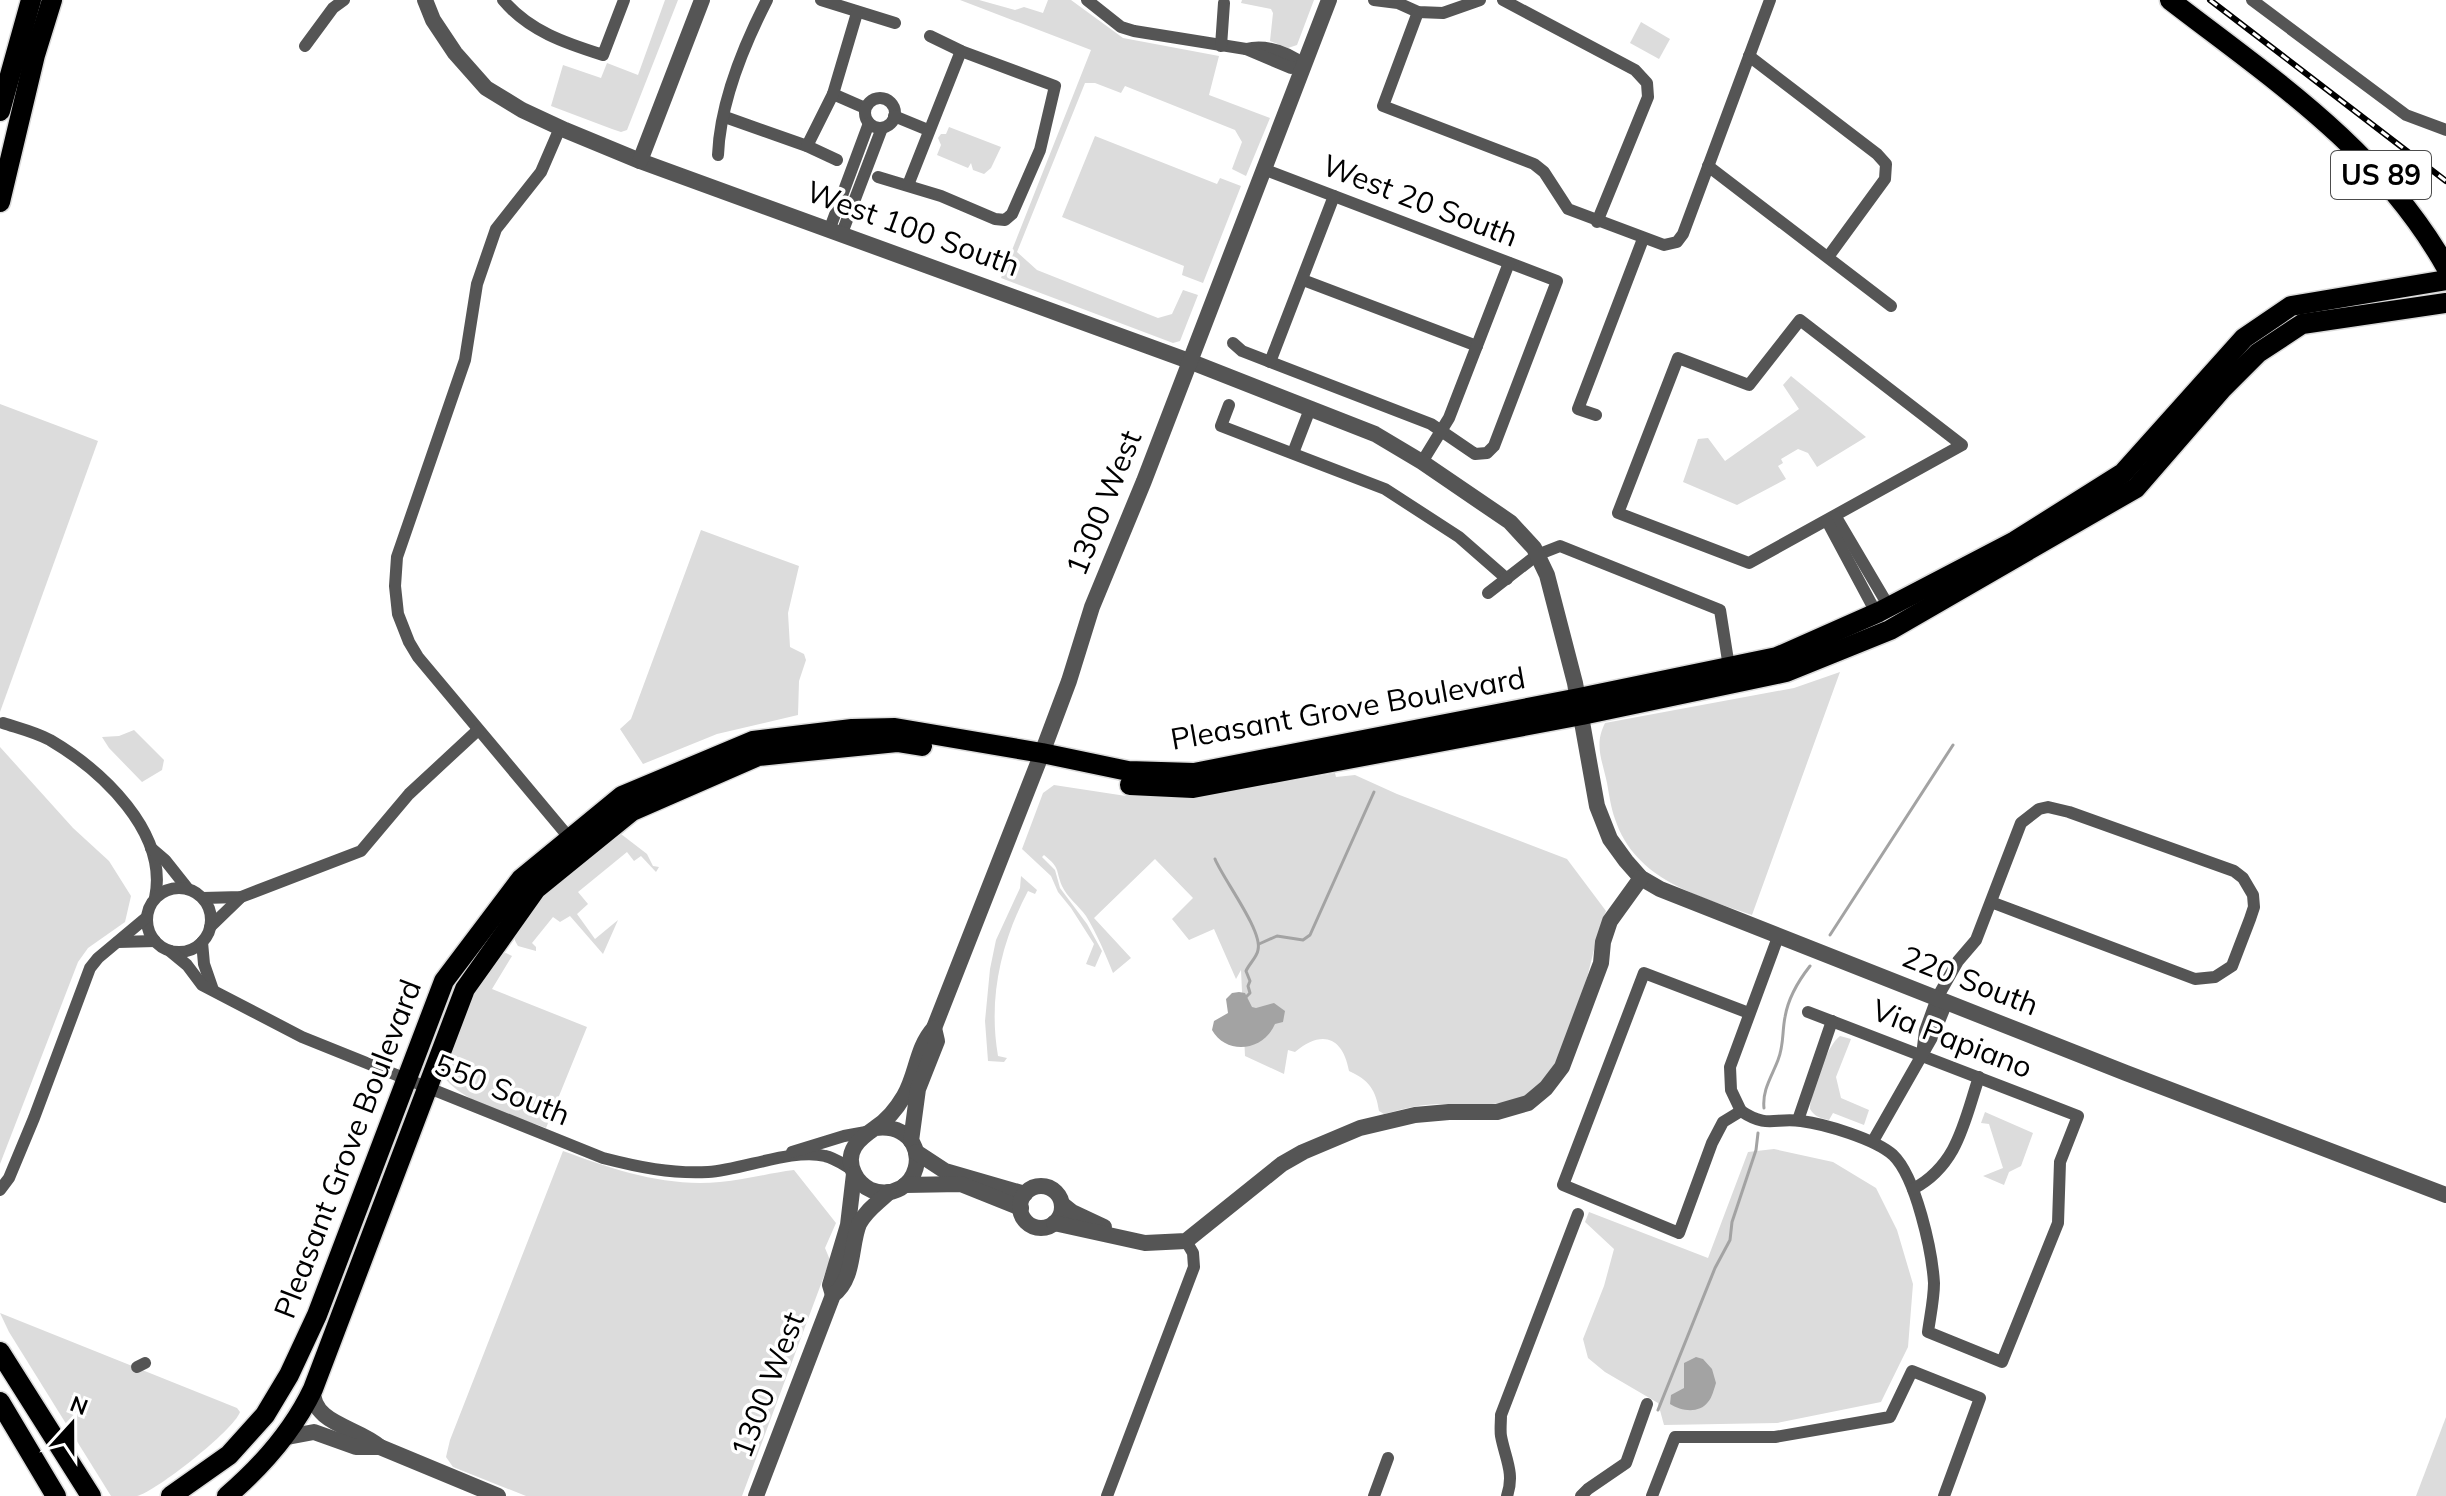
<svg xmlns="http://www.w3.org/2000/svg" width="2446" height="1496" font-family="Mulish,sans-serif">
<rect width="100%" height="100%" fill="#fff"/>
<g fill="#dcdcdc">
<path d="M665,0H678L627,130L621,132L612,129L551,106L563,65L601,78L607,63L638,75Z"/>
<path d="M960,0H979L1015,10L1024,7L1043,13L1048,0H1071L1123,38L1219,56L1209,95L1270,118L1246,176L1232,169L1242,142L1235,130L1125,86L1121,93L1095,83H1085L1017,252L1037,270L1158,318L1172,314L1183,290L1198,295L1180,341L1173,343L1001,278L1091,50Z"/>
<path d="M1242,0H1314L1297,45L1288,48L1270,41L1273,13L1271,9L1241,3Z"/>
<path d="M1641,22L1670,39L1659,59L1630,43Z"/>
<path d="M949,127L1001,147L991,168L984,174L973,170L971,163L968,168L937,155L941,145L938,138L941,134H946Z"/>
<path d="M1095,136L1217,184L1220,178L1241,186L1203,283L1182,275L1184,266L1062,217Z"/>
<path d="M1791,376L1866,437L1817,467L1808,453L1798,449L1781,459L1783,463L1778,466L1786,479L1737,505L1683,482L1698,439L1708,438L1725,461L1799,409L1783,385Z"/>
<path d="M0,404L98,441L0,712Z"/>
<path d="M701,530L799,566L788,613L790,647L804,654L806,660L799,681L798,715L717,734L643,764L620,729L631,719Z"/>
<path d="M1840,672L1752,915C1698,896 1635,880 1615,819C1611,808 1609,794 1607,783C1602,759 1594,745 1605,723L1794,688Z"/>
<path d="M134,730L164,760L162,770L142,782L109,748L102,737L119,736Z"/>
<path d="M0,747L73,828L109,861L131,896L125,922L88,948L78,962L0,1164Z"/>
<path d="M1335,773L1336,777L1355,775L1397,794L1567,859L1606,911C1584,965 1578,1082 1512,1101C1485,1108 1453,1102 1426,1105C1412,1106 1397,1111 1384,1114L1379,1111C1376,1090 1369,1080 1349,1071C1343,1037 1322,1029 1295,1052L1288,1050L1284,1074L1245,1056L1241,970L1236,979L1214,929L1189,940L1172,919L1193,898L1155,859L1094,918L1131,958L1113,973C1105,953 1097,934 1086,916C1079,906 1067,897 1062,886C1055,869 1061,869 1044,855L1042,857L1055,870L1060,888L1087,924L1102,951L1095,967L1086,964L1094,944L1071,908L1058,892L1051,876L1022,849L1043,793L1054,785L1126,796L1201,797Z"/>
<path d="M621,834L647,854L653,866L659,867L656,872L641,856L634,861L627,852L578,892L588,904L577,914L595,939L618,920L603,954L570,916L560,922L553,917L532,943L536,947V951L518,946C515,941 514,940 515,934C518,913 595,852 614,836Z"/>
<path d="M1021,876L1037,890L1035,894L1028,891C1001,942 988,998 998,1056L1007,1058L1004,1062L988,1061L985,1021L990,969L996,940L1020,888Z"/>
<path d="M506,953L512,956L492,989L587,1027L546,1128C514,1116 460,1103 441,1073C451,1050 483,955 506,953Z"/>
<path d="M1840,1036L1851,1039L1836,1077L1841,1098L1869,1110L1864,1125L1833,1113L1829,1120C1820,1118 1815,1117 1810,1109C1810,1093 1827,1045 1840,1036Z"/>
<path d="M1985,1112L2033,1133L2021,1166L2009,1172L2004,1185L1983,1176L2003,1168L1989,1124L1981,1123Z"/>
<path d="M1774,1149L1833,1162L1876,1188L1897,1230L1913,1284L1908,1347L1881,1402L1777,1423L1664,1425L1658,1403L1605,1372L1588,1358L1583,1339L1604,1286L1614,1249L1585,1222L1589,1212L1708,1258L1748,1152Z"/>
<path d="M563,1151C615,1170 664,1187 720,1182C745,1180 769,1173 794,1170L836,1223L825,1248L830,1260L742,1496H526L453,1467L446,1457L450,1440Z"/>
<path d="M0,1313L237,1408L240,1412C234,1430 155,1492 137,1496C129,1496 119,1496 111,1496L9,1332Z"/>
<path d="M2446,1417V1496H2416Z"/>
</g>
<g fill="#a3a3a3">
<path d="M1239,992L1245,993L1252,1007L1256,1008L1274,1003L1285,1011L1283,1022L1275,1024C1263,1052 1226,1055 1212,1030L1214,1021L1228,1013L1226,999L1232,993Z"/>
<path d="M1696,1357L1703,1359L1712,1369L1716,1383C1714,1389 1712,1398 1708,1402C1699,1414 1681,1411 1670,1404L1671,1395L1684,1388V1363Z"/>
</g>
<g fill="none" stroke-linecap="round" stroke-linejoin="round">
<g stroke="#a3a3a3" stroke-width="3">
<path d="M1215,859C1223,879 1263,931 1258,950C1257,957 1249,964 1246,971L1250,981L1248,986L1250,993L1245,998"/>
<path d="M1830,935L1953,745"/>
<path d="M1259,944L1277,936L1303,940L1310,935L1374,792"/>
<path d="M1764,1108C1762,1090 1772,1076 1778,1060C1784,1045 1782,1032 1785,1017C1788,999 1799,980 1810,966"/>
<path d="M1658,1410L1715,1268L1730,1240L1732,1222L1756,1150L1758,1133"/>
</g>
<defs>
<g id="primary">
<path d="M2170,0C2274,80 2380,150 2446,267"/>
<path d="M0,111L31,0"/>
<path d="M0,202L35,55L52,0"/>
<path d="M1130,785L1193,788L1582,715L1786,672L1890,630L2136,488L2222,389L2258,353L2302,324L2446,303"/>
<path d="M0,1352L91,1496"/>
<path d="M0,1402L56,1496"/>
<path d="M171,1496L229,1455L265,1415L289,1375L317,1315L444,981L521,879L622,796L753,741L852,729L895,728L1042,753L1128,771L1194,773L1579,698L1777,657L1879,612L2015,541L2123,473L2244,338L2291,306L2446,280"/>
<path d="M227,1496C262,1466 293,1431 313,1389L465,989L536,889L632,811L758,756L897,742L922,746"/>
</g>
</defs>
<use href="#primary" stroke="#dbdbdb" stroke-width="23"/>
<g stroke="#555" stroke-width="12">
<path d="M503,0C529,31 565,43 603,55L624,0"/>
<path d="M821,0L895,23"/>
<path d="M1087,0L1121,27L1134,31L1246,49C1268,44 1287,52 1305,65"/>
<path d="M1374,0L1398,3L1418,12L1443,13L1480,0"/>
<path d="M1503,0L1635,70L1647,83L1648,97L1597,222"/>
<path d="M2252,0L2406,115L2446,130"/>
<path d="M1418,12L1383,106L1534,164L1544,172L1568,209L1664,245L1677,242L1683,234L1770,0"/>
<path d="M305,46L333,8L344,0"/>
<path d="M1221,46L1224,3"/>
<path d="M1246,49L1291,68L1305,65"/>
<path d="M1749,56L1877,154L1886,164L1885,179L1828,257"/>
<path d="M833,94L865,108"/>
<circle cx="880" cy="113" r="15"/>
<path d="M894,116L928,130"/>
<path d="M725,117L807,146L837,160"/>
<path d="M560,128L541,172L496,229L477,284L465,360L397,557L395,586L398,614L409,642L418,657L572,841"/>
<path d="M807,146L833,94L857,13"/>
<path d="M718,155C720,104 744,45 767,0"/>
<path d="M1708,166L1891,306"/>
<path d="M878,177L941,196L995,219L1005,220L1012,214L1040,150L1055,86L961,51L930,36"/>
<path d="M908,185L961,51"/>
<path d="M830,228L869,123"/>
<path d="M842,233L882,128"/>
<path d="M1303,280L1477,346"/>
<path d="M1800,320L1962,445L1749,563L1618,513L1678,358L1749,385Z"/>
<path d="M1233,343L1242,351L1431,424L1475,454L1487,453L1494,446L1557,281L1263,169"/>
<path d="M1270,362L1334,196"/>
<path d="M1229,405L1221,426L1385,489L1459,537L1507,579"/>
<path d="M1596,415L1578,409L1643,239"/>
<path d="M1293,453L1310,409"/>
<path d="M1422,462L1449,418L1509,263"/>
<path d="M1836,517L1885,600L1886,612"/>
<path d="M1827,521L1873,607L1884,609"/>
<path d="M1488,593L1537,555L1560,546L1720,610L1729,667"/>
<path d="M3,723C18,728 35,732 50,740C101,770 169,832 155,898"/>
<path d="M151,848L165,860L188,889"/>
<circle cx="179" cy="920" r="32"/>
<path d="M203,898L241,897L361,851L409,794L478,730"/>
<path d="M210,927L241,897"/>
<path d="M118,942L155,941"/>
<path d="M202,942L204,964L213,990"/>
<path d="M170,951L187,965L202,985L302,1037L603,1158C638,1167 671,1174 708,1172C742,1170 793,1148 825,1156C835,1158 844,1165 853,1170"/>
<path d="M1922,1055L1925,1031L1937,998L1958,961L1976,940L2021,823L2039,809L2048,807L2069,812L2234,871L2243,878L2253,895L2254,907L2250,919L2232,966L2215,977L2195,979L1991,902"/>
<path d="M1741,1111C1768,1129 1775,1117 1801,1121C1825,1124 1875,1139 1893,1155C1916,1177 1932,1251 1934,1283C1934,1299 1930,1317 1928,1332L2002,1362L2058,1223L2060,1162L2078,1116L1808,1012"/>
<path d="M1741,1111L1723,1122L1712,1143L1679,1233L1563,1185L1644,973L1749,1013"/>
<path d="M1741,1111L1731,1090L1730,1067L1778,937"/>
<path d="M1798,1120L1832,1021"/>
<path d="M1873,1141L1934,1034L1947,1002"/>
<path d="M792,1152L844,1136L866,1132"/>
<path d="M1913,1189C1958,1165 1964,1122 1979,1077"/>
<path d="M0,1190L9,1178L34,1118L90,968L98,958L147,917"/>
<path d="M137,1367L145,1363"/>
<path d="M1107,1496L1194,1267L1193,1253L1186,1241"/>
<path d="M1374,1496L1388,1458"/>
<path d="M1507,1496C1515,1473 1505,1458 1501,1436C1500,1430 1501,1422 1501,1415L1578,1214"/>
<path d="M1581,1496L1588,1489L1626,1463L1647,1404"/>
<path d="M1652,1496L1675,1437H1775L1890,1417L1912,1371L1980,1398L1944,1496"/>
</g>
<g stroke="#555" stroke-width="16">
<path d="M425,0L433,20L455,53L486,88L522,110L565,130L640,161L1189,361L1375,434L1422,462L1510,522L1534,548L1547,575L1575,683L1597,806L1610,839L1626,861L1641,878L1660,889L2126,1073L2446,1195"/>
<path d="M640,161L702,0"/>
<path d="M875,1128C890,1126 905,1130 913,1144C921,1159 916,1179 901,1188C892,1193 881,1194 871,1190C864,1187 857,1180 854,1173C844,1151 859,1139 875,1128C886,1121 897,1108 904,1096C917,1074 916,1048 934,1028L1042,753L1069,681L1092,607L1144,481L1329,0"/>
<path d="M911,1141L918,1089L937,1041L934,1028"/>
<path d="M916,1152L945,1171L1025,1194"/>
<path d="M905,1185L961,1184L1021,1208"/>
<circle cx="1041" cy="1207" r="21"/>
<path d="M1062,1204L1072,1212L1104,1227"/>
<path d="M1054,1223L1145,1243L1186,1241L1282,1164L1303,1152L1360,1128L1415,1115L1449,1112H1497L1528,1103L1546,1088L1562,1067L1601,963L1603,942L1610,921L1641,878"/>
<path d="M833,1295L830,1285L848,1225L854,1174"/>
<path d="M313,1389C311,1424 358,1427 380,1447"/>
<path d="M282,1438L314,1432L356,1447H380L498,1496"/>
<path d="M756,1496L833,1295C855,1279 850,1246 859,1224C866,1210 878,1203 889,1192"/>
</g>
<use href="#primary" stroke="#000" stroke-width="20"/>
<defs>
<path id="rail" d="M2210,0L2446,181"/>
</defs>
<use href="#rail" stroke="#000" stroke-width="6"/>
<use href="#rail" stroke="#fff" stroke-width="3" stroke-dasharray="9" stroke-linecap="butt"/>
</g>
<g text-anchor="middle" stroke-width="7" stroke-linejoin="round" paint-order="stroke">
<rect fill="#fff" stroke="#4c4c4c" stroke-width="2" x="2331" y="151" width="100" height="48" rx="6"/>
<g font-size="28" font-weight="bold" fill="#000">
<text x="2381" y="185">US 89</text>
</g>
<g font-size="30" fill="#000" stroke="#fff">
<text transform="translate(1420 201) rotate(21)" y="10">West 20 South</text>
<text transform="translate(913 229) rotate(20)" y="10">West 100 South</text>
<text transform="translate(1104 503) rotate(-68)" y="10">1300 West</text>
<text transform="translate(1348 709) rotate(-10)" y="10">Pleasant Grove Boulevard</text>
<text transform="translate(1970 981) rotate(21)" y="10">220 South</text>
<text transform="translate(1952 1039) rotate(21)" y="10">Via Papiano</text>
<text transform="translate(502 1090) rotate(22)" y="10">550 South</text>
<text transform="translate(348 1149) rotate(-69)" y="10">Pleasant Grove Boulevard</text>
<text transform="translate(768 1385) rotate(-69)" y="10">1300 West</text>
</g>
</g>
<g transform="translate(72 1424) rotate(21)" stroke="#ffffff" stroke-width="6" paint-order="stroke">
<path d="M0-6L14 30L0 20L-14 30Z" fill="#000000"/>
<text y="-12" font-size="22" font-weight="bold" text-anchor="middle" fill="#000000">N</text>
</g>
</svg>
